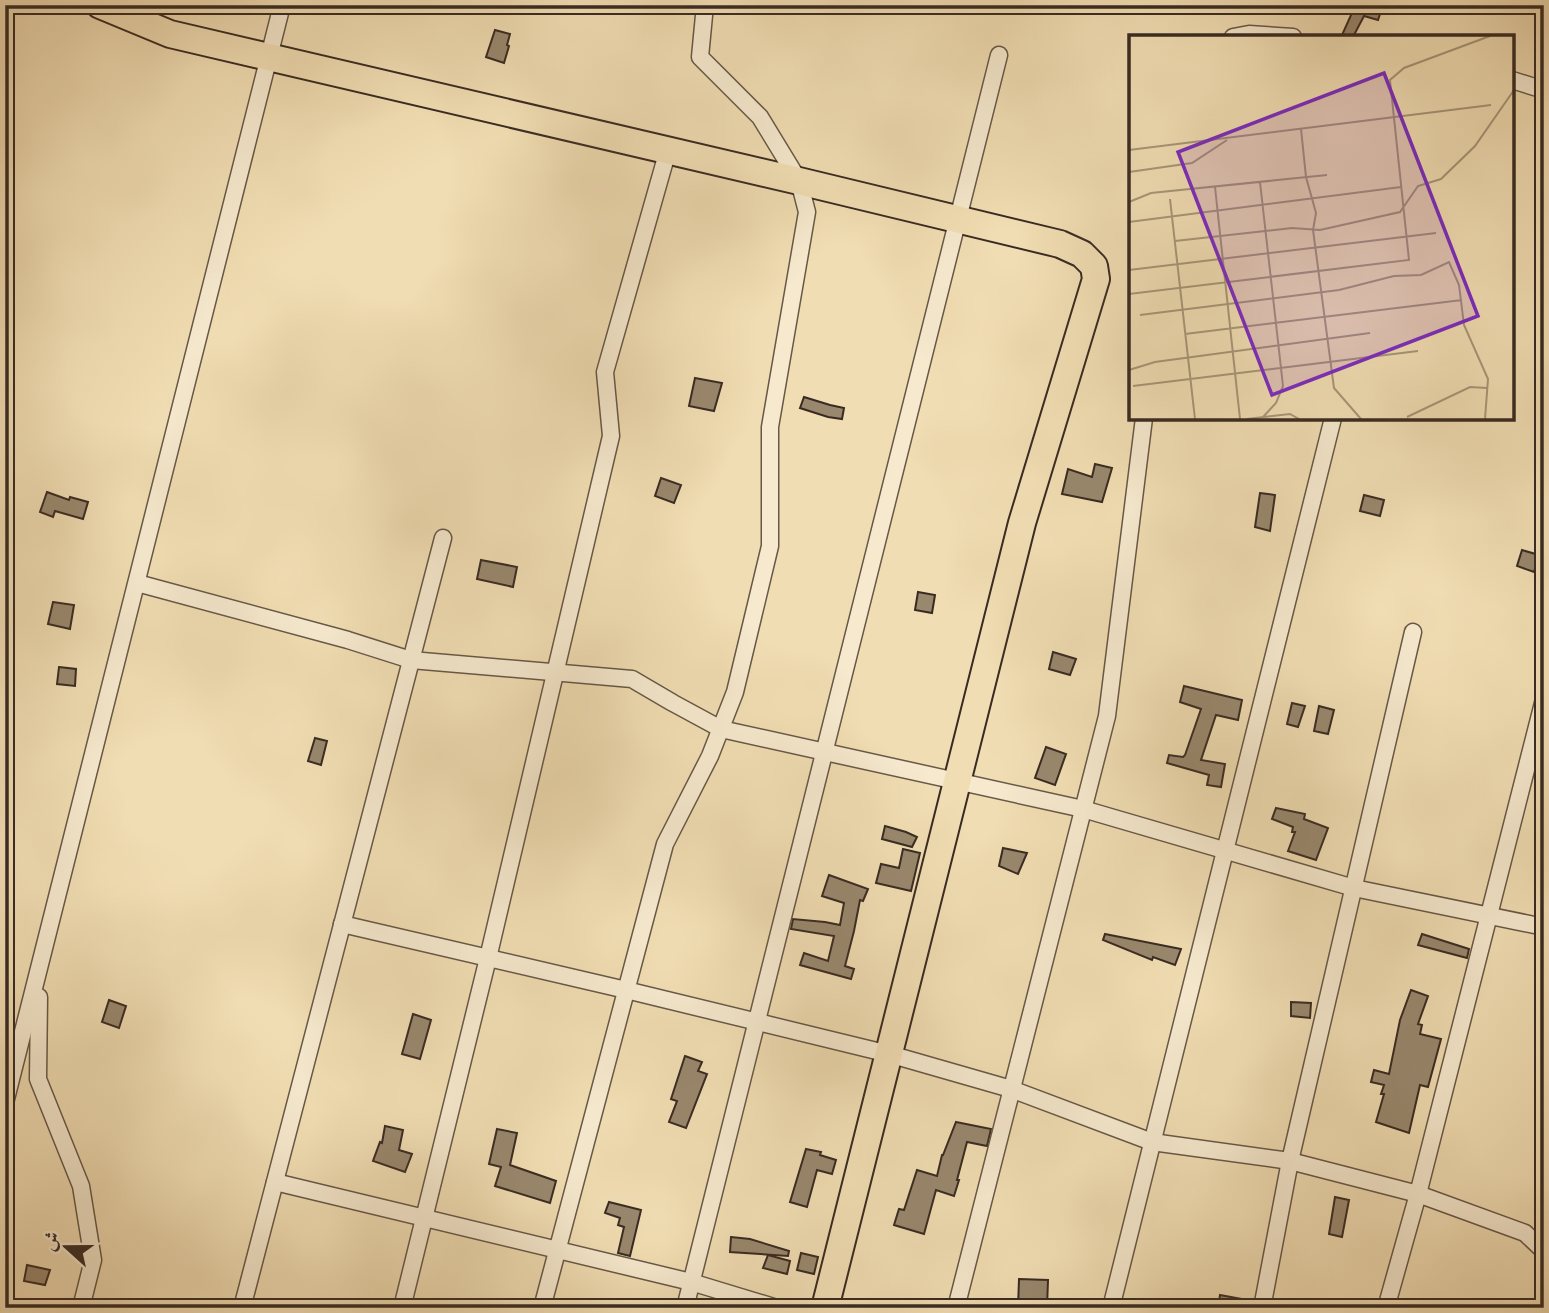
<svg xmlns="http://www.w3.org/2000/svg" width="1549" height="1313" font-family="'IM FELL French Canon',Amiri,serif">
<rect width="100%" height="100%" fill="#f1ddb3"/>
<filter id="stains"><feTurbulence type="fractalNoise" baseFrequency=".00286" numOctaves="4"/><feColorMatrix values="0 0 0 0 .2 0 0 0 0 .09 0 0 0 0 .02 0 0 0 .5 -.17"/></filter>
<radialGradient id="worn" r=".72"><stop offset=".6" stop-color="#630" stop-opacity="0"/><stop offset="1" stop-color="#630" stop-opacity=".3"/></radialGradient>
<g fill="#99886e" stroke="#392b23" stroke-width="2">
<path d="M1338,5H1383L1378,20L1364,16L1353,37L1342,35L1352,13L1338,9Z"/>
<path d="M495,30L510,34L507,45L509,46L504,63L486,57Z"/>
<path d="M695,378L722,383L714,411L689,406Z"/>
<path d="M804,397L830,405L844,408L842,419L828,417L800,408Z"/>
<path d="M1095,464L1112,468L1102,502L1062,494L1068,469L1092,477Z"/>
<path d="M661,478L681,485L674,503L655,496Z"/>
<path d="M47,492L69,500L70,497L88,502L83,519L55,511L53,517L40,512Z"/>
<path d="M1260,493L1275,495L1270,531L1255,527Z"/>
<path d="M1364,495L1384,500L1380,516L1360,511Z"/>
<path d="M1522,550L1539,555L1534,572L1517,566Z"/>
<path d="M481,560L517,567L513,587L477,579Z"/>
<path d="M918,592L935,595L932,613L915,610Z"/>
<path d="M53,602L74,605L70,629L48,624Z"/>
<path d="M1053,652L1076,659L1070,675L1049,669Z"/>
<path d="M59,667L76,669L75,686L57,684Z"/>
<path d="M1184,686L1242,700L1238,720L1216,715L1201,760L1225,764L1221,787L1207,785L1209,775L1167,763L1169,755L1183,757L1185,755L1201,709L1180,702Z"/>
<path d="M1292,703L1305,706L1298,727L1287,724Z"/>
<path d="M1319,706L1334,710L1328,734L1314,731Z"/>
<path d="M315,738L327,741L321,765L308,761Z"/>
<path d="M1046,747L1066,754L1055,785L1035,778Z"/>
<path d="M1276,808L1305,814L1304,819L1328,828L1316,860L1288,851L1295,832H1292L1293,827L1272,819Z"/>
<path d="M885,826L906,832L917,837L912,847L882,839Z"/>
<path d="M1003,848L1027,853L1018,874L999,866Z"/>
<path d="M903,849L920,853L911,891L876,883L881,864L899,868Z"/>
<path d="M829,875L868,889L863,901L860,900L854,931L845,966L854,969L851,979L800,965L804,953L828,961L834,936L791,929L793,919L825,922L840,925L844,903L822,896Z"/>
<path d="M1105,934L1181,949L1175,965L1153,957L1152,960L1103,940Z"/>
<path d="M1422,934L1469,949L1467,958L1418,945Z"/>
<path d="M1411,990L1428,996L1418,1024L1422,1025L1420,1034L1441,1039L1428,1087L1420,1085L1409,1133L1376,1122L1384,1094H1381L1384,1085L1371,1082L1374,1070L1389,1074L1400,1020Z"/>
<path d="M109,1000L126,1006L119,1028L102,1022Z"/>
<path d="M1291,1002L1311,1003L1310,1018L1291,1016Z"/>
<path d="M413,1014L431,1020L420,1059L402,1054Z"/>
<path d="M685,1056L702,1062L698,1071L707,1074L686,1128L669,1122L677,1101L671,1099Z"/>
<path d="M956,1122L991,1129L987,1146L967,1142L957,1180H959L954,1196L936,1190L924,1234L894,1225L899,1209L904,1210L917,1170L937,1176L942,1155H943Z"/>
<path d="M385,1126L403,1130L399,1150L412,1154L405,1172L373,1161L380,1142L382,1143Z"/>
<path d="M497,1129L517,1133L510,1165L556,1181L550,1203L495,1186L501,1167L489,1164Z"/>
<path d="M806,1149L821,1152L820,1155L836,1160L832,1174L817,1170L807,1207L790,1202Z"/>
<path d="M1335,1197L1349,1200L1342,1237L1329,1234Z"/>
<path d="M609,1202L641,1210L630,1256L618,1253L624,1227L618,1225L620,1218L605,1213Z"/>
<path d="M731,1237L750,1239L789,1251L788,1256L730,1252Z"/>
<path d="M801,1253L818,1257L814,1274L797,1270Z"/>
<path d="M768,1255L790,1261L787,1274L763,1268Z"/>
<path d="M27,1265L50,1270L45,1285L24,1281Z"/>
<path d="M1019,1279L1048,1280L1047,1308H1018Z"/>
<path d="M1220,1295L1253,1301L1252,1308H1218Z"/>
</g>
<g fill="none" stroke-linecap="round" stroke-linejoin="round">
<defs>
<g id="street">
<path d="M1233,37L1249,34L1293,37"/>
<path d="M1512,80L1544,90"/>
<path d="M137,583L348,640L411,660L632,679L673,703L721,729L1083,809L1354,888L1544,927"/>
<path d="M342,924L626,990L889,1054L1011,1089L1152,1142L1290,1161L1418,1194L1525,1233L1544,1251"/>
<path d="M39,997L38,1079L81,1186L93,1260L81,1308"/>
<path d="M5,1103L282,5"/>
<path d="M275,1182L691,1282L777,1308"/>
<path d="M242,1308L443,538"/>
<path d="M402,1308L488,958L611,436L605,372L668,150"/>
<path d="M542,1308L665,844L710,756L735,692L770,546V427L807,212L799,181L760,117L700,57L705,5"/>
<path d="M685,1308L999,55"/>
<path d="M956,1308L1107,716L1144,418"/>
<path d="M1111,1308L1333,418"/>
<path d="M1262,1308L1290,1161L1413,632"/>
<path d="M1386,1308L1418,1194L1544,699"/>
</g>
<path id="primary" d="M100,5L170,34L799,181L1060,244L1082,254L1094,266L1096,279L1022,523L825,1308"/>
</defs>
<use href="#street" stroke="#675847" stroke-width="19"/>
<use href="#primary" stroke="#392b23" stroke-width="30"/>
<use href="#street" stroke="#f6e9ce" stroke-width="16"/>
<use href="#primary" stroke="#f1ddb3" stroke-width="26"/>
</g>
<g transform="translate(1129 35)">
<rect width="385" height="385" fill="#f1ddb3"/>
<path fill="none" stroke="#a79679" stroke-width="2" d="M172,94L177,142L187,178L184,195L205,353L232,384M0,115L362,70M0,137L63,128L98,105M131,147L154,351L147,368L134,382M86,152L111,384M41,164L66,384M0,167L22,158L198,140M0,187L272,152M46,206L163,193L191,195L271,177L289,151L312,144L346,111L385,55M0,235L307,198M0,259L280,225L261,45L275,33L361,1M11,280L210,255L265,241L292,240L320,227L330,250L335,290L359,344L356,384M56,299L333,265M0,335L26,327L241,298M4,351L289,316M278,382L341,352L358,353M118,384L161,379L170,384"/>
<path fill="#7b2cbf" fill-opacity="0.15" stroke="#7b2cbf" stroke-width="3.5" d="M255,38L349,281L143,360L49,117Z"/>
<rect width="385" height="385" fill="none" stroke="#392b23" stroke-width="3.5"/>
</g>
<rect width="1549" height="1313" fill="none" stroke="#f1ddb3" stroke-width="28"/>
<rect x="7" y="7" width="1535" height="1299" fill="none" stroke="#392b23" stroke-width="3.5"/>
<rect x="14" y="14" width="1521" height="1285" fill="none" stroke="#392b23" stroke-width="2"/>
<g transform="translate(66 1247) rotate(291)" stroke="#f6e9ce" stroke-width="5" paint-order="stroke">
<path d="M0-5L12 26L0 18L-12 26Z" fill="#392b23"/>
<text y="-10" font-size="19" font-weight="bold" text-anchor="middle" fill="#392b23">ش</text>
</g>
<rect width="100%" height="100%" filter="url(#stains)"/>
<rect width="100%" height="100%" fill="url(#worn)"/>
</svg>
